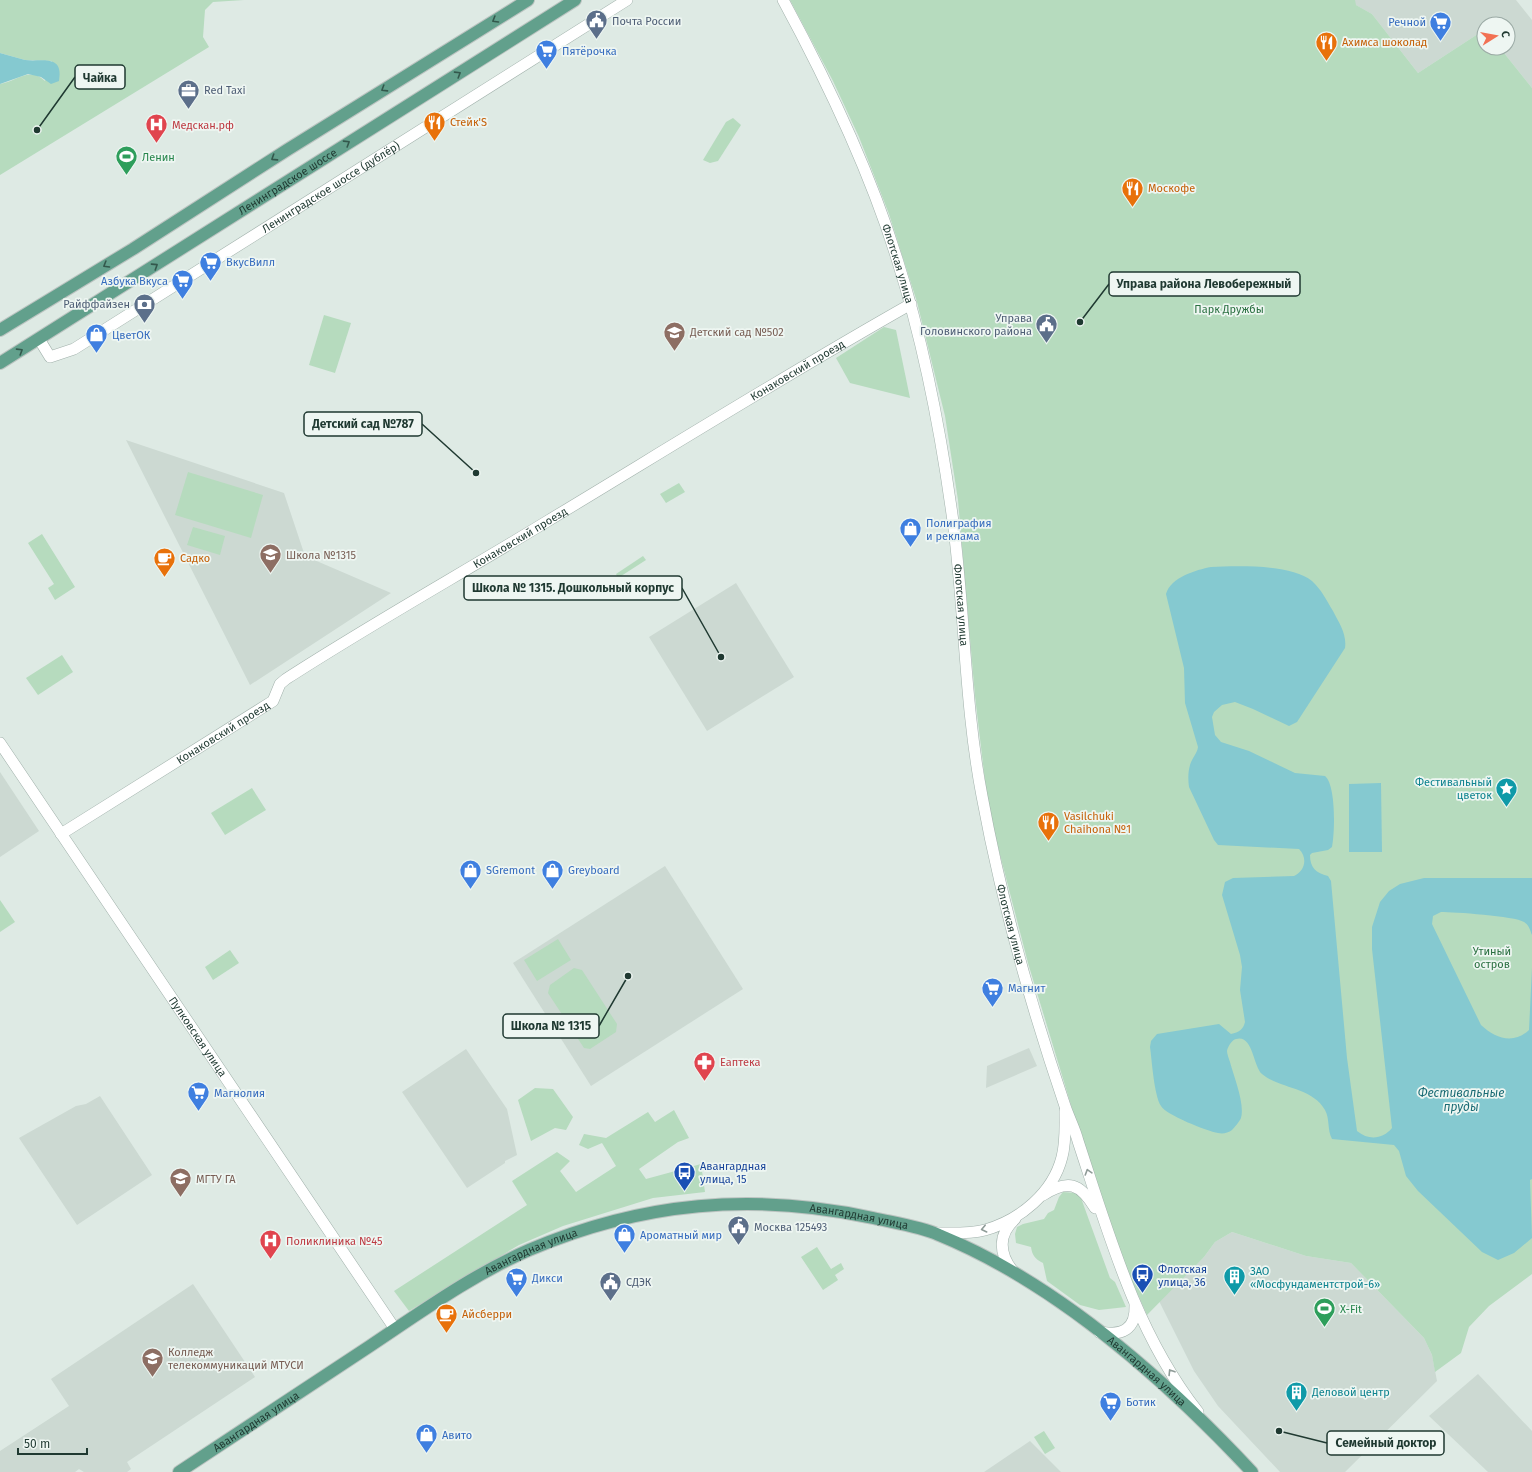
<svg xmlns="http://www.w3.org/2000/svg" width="1532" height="1472" font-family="'Fira Sans',sans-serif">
<rect width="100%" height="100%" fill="#deeae4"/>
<g fill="#ccd9d2">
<path d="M1352,0H1516L1532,20V88L1500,48H1508V24H1484V30L1418,73L1372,14L1354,4Z"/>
<path d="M126,440L284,493L305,556L391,593L250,685Z"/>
<path d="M736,583L794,677L707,731L649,637Z"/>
<path d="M0,772L39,831L0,857Z"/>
<path d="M665,866L743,989L591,1086L513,963Z"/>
<path d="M1029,1048L1037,1066L986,1088L987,1066Z"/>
<path d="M466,1049L507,1109L517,1155L505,1161V1163L467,1188L402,1092Z"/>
<path d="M100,1096L152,1175L77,1225L19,1138L76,1106L86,1104Z"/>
<path d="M1232,1232L1306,1256L1351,1263L1424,1338L1432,1355L1437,1381L1345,1472H1280L1218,1406L1194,1371L1159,1301L1204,1257L1215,1242Z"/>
<path d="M193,1284L255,1377L127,1462L131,1469L127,1472H84L79,1469L75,1472H0V1451L69,1406L51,1379Z"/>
<path d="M1478,1374L1532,1431V1472H1488L1429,1416Z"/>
<path d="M1030,1441L1061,1472H984Z"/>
</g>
<g fill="#b6dbbe">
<path d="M0,0H244L213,2L205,10L203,37L209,47L0,175V84C17,81 30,66 45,81L52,61L25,60L0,53Z"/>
<path d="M790,0H1355L1356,5L1372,14L1418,73L1484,30V48H1500L1532,88V1274L1489,1306L1469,1327L1461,1353L1435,1372L1432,1355L1424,1338L1351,1263L1306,1256L1232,1232L1215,1242L1204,1257L1147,1315L1115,1243L1094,1181L1028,963L998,847L987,798L975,696L958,500L945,416L917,302L889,214L859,137L833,81Z"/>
<path d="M733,118L741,125L718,161L710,163L703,160L726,122Z"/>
<path d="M324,315L351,323L335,373L309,365Z"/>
<path d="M884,327L896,330L910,398L850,383L836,358Z"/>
<path d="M188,472L263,495L251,538L175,515Z"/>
<path d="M679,483L685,492L666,503L660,494Z"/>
<path d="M193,527L225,536L220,555L187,545Z"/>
<path d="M42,534L75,587L55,600L48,588L54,584L28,543Z"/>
<path d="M643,556L646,560L618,578L616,574Z"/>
<path d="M62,655L73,672L38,695L26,678Z"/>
<path d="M252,788L266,810L225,835L211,813Z"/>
<path d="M0,900L15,922L0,932Z"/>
<path d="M558,939L571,960L537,981L524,960Z"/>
<path d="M230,950L239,963L213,980L205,967Z"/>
<path d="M574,968L582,970L617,1024L616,1032L590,1049L584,1048L548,993L550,985Z"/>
<path d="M535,1088L553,1089L573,1117L566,1130L555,1128L531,1141L518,1100Z"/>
<path d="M674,1110L689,1138L678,1142L639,1169L646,1179L701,1164L705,1192L653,1198L563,1226L519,1245L409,1311L394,1291L527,1205L512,1181L557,1152L570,1161L560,1171L576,1192L616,1166L602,1143L588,1149L579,1145L584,1134L606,1138L648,1112L655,1122Z"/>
<path d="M1063,1192L1076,1193L1081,1198L1110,1278L1115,1282L1126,1307L1099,1310L1080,1305L1047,1281L1043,1263C1035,1259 1032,1255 1031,1247L1016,1243L1015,1234L1017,1227L1023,1224L1044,1219L1048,1213L1054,1210L1059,1197Z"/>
<path d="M817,1247L831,1269L841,1263L844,1269L835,1275L838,1280L823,1290L801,1257Z"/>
<path d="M1044,1431L1055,1448L1045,1454L1034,1437Z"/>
</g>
<g fill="#85c9d0">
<path d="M0,53C8,55 17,58 25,60C42,62 64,54 59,81L51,84L41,77L28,74L0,84Z"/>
<path d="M1211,567C1238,566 1291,564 1312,581C1321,589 1327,601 1333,611C1339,623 1347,634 1345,648L1297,722L1289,726L1253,709L1235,702L1222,705L1214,712L1212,717L1215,735L1221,742L1249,751L1295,773L1325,776C1336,785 1335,832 1332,847L1328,850L1312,853L1310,855C1310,868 1316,873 1328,876L1331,881L1347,1058L1357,1131C1369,1141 1383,1139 1392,1128L1372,949V927L1380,902L1389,891L1400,884L1424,878H1532V935C1530,930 1529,925 1524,922C1515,916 1453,912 1441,912L1433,916L1432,924L1481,1025C1495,1038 1513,1045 1529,1030L1532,968V1179L1530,1180L1532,1238L1514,1253L1498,1260L1482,1252L1418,1191L1406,1176L1399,1151L1394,1145L1332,1139C1327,1130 1330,1119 1325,1110C1312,1087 1280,1089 1262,1074C1253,1066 1253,1034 1236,1039C1232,1040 1228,1046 1227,1051C1227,1054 1229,1059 1230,1062C1234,1077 1245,1104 1241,1118C1240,1121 1234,1128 1232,1130C1228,1133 1223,1134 1218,1133C1207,1131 1166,1115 1161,1106C1154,1095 1152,1061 1150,1047L1151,1041L1157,1034L1219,1024L1231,1034C1239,1032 1243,1030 1245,1022L1240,990L1242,967L1240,955L1222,895L1225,882L1233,878L1294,876C1305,871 1308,858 1299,849L1218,845L1214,840L1189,787C1188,780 1188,772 1190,765C1192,758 1197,754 1198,747L1185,703L1184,668L1166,594C1171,577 1196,570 1211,567Z"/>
<path d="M1381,783L1382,852H1349V784Z"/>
</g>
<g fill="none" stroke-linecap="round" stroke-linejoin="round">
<defs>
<g id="minor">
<path id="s1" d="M783,0C828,83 869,169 897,259C925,347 942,438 954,529C965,618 965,708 982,796C1001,899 1031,1006 1065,1106C1069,1118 1075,1129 1078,1141C1109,1235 1136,1333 1198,1412"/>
<path id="s2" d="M39,339L50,357L74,349L627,0"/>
<path id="s3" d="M0,743L395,1329"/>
<path id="s4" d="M61,834L273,701L280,684L286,679C371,624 459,575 546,522C667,449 787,374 911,304"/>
<path d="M1043,1195C1068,1179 1080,1183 1095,1208"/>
<path d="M937,1233C952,1233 970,1234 985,1230C1020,1220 1053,1193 1062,1157C1066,1142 1065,1127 1065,1111"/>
<path d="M1012,1270C999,1253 998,1234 1015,1219"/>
<path d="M1099,1332C1122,1336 1136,1330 1135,1305"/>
</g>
<g id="major">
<path d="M0,330L133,249L287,150L528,0"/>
<path id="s5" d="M0,363L575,0"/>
<path id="s6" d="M179,1472C243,1430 307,1388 370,1346C421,1312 472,1275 529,1250C642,1202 753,1192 873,1218C895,1223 919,1226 939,1235C1056,1283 1166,1380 1252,1472"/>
</g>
</defs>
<use href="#minor" stroke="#a1b1ab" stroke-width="12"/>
<use href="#major" stroke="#bcc4c1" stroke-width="14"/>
<use href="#minor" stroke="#fff" stroke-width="11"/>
<use href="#major" stroke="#62a08c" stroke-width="12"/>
</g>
<defs><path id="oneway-chevron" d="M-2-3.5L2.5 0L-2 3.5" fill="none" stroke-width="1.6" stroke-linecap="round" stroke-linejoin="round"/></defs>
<g stroke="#33584c">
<use href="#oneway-chevron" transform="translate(495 20) rotate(149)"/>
<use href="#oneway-chevron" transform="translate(458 74) rotate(-32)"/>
<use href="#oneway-chevron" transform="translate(384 89) rotate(148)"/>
<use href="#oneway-chevron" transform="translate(347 143) rotate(-32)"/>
<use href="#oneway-chevron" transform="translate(274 158) rotate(147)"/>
<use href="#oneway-chevron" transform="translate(106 265) rotate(149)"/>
<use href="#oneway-chevron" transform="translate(155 266) rotate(-33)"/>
<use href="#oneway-chevron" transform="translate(20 351) rotate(-32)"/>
</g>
<g stroke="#8f9c98">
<use href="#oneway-chevron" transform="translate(1088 1172) rotate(-107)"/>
<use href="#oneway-chevron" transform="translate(984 1229) rotate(167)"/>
<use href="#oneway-chevron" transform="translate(1171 1372) rotate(-122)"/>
</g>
<defs>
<symbol id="civic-pin" viewBox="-11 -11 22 30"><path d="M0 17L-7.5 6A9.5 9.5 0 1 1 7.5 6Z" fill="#5c6f8a" stroke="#eef6f2"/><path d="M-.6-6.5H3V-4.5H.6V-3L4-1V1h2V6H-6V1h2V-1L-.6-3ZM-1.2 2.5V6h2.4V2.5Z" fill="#fff"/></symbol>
<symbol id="supermarket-pin" viewBox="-11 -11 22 30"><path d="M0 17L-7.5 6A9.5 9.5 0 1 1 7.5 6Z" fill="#3f7fe0" stroke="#eef6f2"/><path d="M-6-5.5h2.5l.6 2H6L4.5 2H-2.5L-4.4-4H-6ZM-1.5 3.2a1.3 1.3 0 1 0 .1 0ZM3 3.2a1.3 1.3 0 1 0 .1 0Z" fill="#fff"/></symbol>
<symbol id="restaurant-pin" viewBox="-11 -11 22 30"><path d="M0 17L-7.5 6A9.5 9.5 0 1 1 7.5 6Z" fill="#e8710a" stroke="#eef6f2"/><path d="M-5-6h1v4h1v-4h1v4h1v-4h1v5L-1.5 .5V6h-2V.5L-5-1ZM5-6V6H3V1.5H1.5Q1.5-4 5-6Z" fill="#fff"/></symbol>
<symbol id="office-pin" viewBox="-11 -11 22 30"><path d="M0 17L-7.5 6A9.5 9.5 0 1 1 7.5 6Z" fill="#5c6f8a" stroke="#eef6f2"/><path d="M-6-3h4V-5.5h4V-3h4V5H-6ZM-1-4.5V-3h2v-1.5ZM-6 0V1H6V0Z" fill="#fff"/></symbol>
<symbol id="hospital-pin" viewBox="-11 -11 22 30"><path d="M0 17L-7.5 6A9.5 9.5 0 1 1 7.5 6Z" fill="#e0444e" stroke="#eef6f2"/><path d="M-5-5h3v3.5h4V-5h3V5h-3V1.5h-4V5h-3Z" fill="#fff"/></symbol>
<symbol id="stadium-pin" viewBox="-11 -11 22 30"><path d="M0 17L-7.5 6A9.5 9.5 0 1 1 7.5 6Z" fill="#2e9e5b" stroke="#eef6f2"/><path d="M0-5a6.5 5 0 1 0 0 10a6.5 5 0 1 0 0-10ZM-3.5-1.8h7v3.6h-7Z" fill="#fff"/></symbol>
<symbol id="bank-pin" viewBox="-11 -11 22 30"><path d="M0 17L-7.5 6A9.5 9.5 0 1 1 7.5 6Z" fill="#5c6f8a" stroke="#eef6f2"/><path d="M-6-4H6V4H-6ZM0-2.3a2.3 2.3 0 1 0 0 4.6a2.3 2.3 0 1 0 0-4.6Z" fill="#fff"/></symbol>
<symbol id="school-pin" viewBox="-11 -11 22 30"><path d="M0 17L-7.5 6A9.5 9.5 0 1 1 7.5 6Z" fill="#8d6e63" stroke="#eef6f2"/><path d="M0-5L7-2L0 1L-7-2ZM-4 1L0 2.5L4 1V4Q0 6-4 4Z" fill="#fff"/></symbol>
<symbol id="shop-pin" viewBox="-11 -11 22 30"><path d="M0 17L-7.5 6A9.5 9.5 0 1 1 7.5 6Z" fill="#3f7fe0" stroke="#eef6f2"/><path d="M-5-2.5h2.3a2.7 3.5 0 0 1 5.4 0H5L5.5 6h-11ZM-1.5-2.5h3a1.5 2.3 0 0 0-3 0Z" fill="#fff"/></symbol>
<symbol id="cafe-pin" viewBox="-11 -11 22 30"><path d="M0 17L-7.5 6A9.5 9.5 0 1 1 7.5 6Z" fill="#e8710a" stroke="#eef6f2"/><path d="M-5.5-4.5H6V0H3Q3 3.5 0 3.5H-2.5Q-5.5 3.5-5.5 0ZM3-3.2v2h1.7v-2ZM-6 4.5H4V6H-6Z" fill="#fff"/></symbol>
<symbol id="sight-pin" viewBox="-11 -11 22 30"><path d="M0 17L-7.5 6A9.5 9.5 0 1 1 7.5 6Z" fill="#0f9aa8" stroke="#eef6f2"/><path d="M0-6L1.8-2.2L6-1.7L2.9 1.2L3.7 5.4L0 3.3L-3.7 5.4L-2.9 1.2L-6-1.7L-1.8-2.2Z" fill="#fff"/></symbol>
<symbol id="pharmacy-pin" viewBox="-11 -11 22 30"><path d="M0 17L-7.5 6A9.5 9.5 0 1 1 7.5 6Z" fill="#e0444e" stroke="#eef6f2"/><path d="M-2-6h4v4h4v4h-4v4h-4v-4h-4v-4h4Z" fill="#fff"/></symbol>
<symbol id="bus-pin" viewBox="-11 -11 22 30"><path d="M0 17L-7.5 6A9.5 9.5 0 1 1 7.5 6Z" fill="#1a4fb4" stroke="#eef6f2"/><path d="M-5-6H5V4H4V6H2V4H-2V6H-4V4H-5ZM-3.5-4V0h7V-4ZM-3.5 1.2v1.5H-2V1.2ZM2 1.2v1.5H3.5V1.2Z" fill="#fff"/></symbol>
<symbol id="university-pin" viewBox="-11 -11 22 30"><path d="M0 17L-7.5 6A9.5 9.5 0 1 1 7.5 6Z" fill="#8d6e63" stroke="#eef6f2"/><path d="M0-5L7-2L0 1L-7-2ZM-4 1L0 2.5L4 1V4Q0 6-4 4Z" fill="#fff"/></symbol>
<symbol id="building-pin" viewBox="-11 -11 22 30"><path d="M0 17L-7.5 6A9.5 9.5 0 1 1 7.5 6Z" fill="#0f9aa8" stroke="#eef6f2"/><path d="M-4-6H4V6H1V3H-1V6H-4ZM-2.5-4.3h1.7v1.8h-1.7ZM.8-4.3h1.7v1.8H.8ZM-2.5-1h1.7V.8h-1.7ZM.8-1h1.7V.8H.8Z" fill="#fff"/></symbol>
</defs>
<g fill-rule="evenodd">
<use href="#civic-pin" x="584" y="8" width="25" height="34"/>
<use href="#supermarket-pin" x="1428" y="10" width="25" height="34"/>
<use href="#restaurant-pin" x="1314" y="30" width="25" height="34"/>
<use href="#supermarket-pin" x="534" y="38" width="25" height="34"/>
<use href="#office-pin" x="176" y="78" width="25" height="34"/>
<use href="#restaurant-pin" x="422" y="110" width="25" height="34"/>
<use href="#hospital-pin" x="144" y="112" width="25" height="34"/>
<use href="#stadium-pin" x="114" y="144" width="25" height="34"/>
<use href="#restaurant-pin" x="1120" y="176" width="25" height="34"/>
<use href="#supermarket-pin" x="198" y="250" width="25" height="34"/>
<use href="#supermarket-pin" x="170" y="268" width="25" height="34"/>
<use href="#bank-pin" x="132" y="292" width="25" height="34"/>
<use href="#civic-pin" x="1034" y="312" width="25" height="34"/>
<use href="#school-pin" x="662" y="320" width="25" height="34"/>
<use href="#shop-pin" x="84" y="322" width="25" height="34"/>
<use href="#shop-pin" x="898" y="516" width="25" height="34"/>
<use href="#school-pin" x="258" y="542" width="25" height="34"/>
<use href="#cafe-pin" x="152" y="546" width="25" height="34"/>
<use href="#sight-pin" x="1494" y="776" width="25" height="34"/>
<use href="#restaurant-pin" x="1036" y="810" width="25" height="34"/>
<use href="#shop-pin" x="458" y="858" width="25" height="34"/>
<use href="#shop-pin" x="540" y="858" width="25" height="34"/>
<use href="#supermarket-pin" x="980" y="976" width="25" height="34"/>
<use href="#pharmacy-pin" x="692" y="1050" width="25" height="34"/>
<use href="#supermarket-pin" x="186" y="1080" width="25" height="34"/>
<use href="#bus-pin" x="672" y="1160" width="25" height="34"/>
<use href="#university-pin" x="168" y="1166" width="25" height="34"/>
<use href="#civic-pin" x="726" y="1214" width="25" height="34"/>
<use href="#shop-pin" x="612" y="1222" width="25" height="34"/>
<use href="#hospital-pin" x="258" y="1228" width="25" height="34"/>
<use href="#bus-pin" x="1130" y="1262" width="25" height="34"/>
<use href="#building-pin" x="1222" y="1264" width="25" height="34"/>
<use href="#supermarket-pin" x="504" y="1266" width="25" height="34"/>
<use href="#civic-pin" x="598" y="1270" width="25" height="34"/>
<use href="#stadium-pin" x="1312" y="1296" width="25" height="34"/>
<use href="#cafe-pin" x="434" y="1302" width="25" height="34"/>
<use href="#university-pin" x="140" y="1346" width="25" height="34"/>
<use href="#building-pin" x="1284" y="1380" width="25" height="34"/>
<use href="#supermarket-pin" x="1098" y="1390" width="25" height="34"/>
<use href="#shop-pin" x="414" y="1422" width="25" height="34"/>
</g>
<g text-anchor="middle" stroke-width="3.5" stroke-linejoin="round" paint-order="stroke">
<g font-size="11" fill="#4e5e75" stroke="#eef6f2" text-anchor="start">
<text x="612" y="25">Почта России</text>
<text x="204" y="94">Red Taxi</text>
<text x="130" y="308" text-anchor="end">Райффайзен</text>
<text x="1032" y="322" text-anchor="end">Управа<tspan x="1032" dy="13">Головинского района</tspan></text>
<text x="754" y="1231">Москва 125493</text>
<text x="626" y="1286">СДЭК</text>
</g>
<g font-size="11" fill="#366cbe" stroke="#eef6f2" text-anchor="start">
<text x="1426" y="26" text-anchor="end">Речной</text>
<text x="562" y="55">Пятёрочка</text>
<text x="226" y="266">ВкусВилл</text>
<text x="168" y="285" text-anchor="end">Азбука Вкуса</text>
<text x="112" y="339">ЦветОК</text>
<text x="926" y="527">Полиграфия<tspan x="926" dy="13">и реклама</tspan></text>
<text x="486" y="874">SGremont</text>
<text x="568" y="874">Greyboard</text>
<text x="1008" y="992">Магнит</text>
<text x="214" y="1097">Магнолия</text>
<text x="640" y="1239">Ароматный мир</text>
<text x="532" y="1282">Дикси</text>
<text x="1126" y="1406">Ботик</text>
<text x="442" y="1439">Авито</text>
</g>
<g font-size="11" fill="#c56008" stroke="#eef6f2" text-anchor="start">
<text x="1342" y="46">Ахимса шоколад</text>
<text x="450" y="126">Стейк'S</text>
<text x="1148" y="192">Москофе</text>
<text x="180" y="562">Садко</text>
<text x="1064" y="820">Vasilchuki<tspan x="1064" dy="13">Chaihona №1</tspan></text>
<text x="462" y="1318">Айсберри</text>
</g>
<g font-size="11" fill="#be3a42" stroke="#eef6f2" text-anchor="start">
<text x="172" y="129">Медскан.рф</text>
<text x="720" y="1066">Еаптека</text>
<text x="286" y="1245">Поликлиника №45</text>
</g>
<g font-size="11" fill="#27864d" stroke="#eef6f2" text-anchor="start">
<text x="142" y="161">Ленин</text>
<text x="1340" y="1313">X-Fit</text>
</g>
<g font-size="11" fill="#1f3931" stroke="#eef6f2">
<text dy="4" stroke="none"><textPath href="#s5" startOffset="340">Ленинградское шоссе</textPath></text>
<text dy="4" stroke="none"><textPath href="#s2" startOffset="350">Ленинградское шоссе (дублёр)</textPath></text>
<text dy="4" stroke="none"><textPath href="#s1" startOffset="288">Флотская улица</textPath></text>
<text dy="4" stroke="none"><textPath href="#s4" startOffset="874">Конаковский проезд</textPath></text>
<text dy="4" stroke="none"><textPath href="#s4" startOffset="550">Конаковский проезд</textPath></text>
<text dy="4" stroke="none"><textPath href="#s1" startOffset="636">Флотская улица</textPath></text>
<text dy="4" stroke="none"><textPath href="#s4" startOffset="191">Конаковский проезд</textPath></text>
<text dy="4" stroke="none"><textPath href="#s1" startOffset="960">Флотская улица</textPath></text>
<text dy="4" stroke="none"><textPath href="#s3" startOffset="354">Пулковская улица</textPath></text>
<text dy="4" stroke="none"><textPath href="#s6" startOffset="752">Авангардная улица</textPath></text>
<text dy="4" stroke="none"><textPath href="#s6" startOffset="416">Авангардная улица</textPath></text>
<text dy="4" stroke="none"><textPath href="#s6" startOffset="1084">Авангардная улица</textPath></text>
<text dy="4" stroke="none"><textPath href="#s6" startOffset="92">Авангардная улица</textPath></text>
</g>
<g font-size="11" fill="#2a7041" stroke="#eef6f2">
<text x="1229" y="313">Парк Дружбы</text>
<text x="1492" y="955">Утиный<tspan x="1492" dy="13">остров</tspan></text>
</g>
<g font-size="11" fill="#785e54" stroke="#eef6f2" text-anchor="start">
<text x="690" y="336">Детский сад №502</text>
<text x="286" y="559">Школа №1315</text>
<text x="196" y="1183">МГТУ ГА</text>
<text x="168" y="1356">Колледж<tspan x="168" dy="13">телекоммуникаций МТУСИ</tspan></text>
</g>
<g font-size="11" fill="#0d838f" stroke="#eef6f2" text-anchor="start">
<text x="1492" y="786" text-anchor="end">Фестивальный<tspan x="1492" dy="13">цветок</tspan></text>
<text x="1250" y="1275">ЗАО<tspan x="1250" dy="13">«Мосфундаментстрой-6»</tspan></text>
<text x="1312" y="1396">Деловой центр</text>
</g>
<g font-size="11" fill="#164399" stroke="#eef6f2" text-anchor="start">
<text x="700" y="1170">Авангардная<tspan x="700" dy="13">улица, 15</tspan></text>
<text x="1158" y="1273">Флотская<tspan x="1158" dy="13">улица, 36</tspan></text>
</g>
<g font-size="12" font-style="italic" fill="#1a6b74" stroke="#eef6f2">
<text x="1461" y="1097">Фестивальные<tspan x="1461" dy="14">пруды</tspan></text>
</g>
</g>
<path fill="none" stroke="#1f3931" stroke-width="1.5" d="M37 130L75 77M1080 322L1109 284M476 473L422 424M721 657L682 588M628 976L599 1026M1279 1431L1327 1443"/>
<g fill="#1f3931" stroke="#eef6f2" stroke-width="1.5">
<circle cx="37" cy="130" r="4"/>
<circle cx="1080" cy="322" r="4"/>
<circle cx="476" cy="473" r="4"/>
<circle cx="721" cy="657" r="4"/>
<circle cx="628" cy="976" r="4"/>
<circle cx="1279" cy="1431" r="4"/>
</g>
<g fill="#eef6f2" stroke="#1f3931" stroke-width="1.5">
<rect x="75" y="65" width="50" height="24" rx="4"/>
<rect x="1109" y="272" width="191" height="24" rx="4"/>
<rect x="304" y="412" width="118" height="24" rx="4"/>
<rect x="464" y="576" width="218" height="24" rx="4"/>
<rect x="503" y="1014" width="96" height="24" rx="4"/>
<rect x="1327" y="1431" width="117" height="24" rx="4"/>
</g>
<g font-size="12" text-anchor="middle" font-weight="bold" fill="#1f3931">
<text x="100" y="82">Чайка</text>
<text x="1204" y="288">Управа района Левобережный</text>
<text x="363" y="428">Детский сад №787</text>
<text x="573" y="592">Школа № 1315. Дошкольный корпус</text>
<text x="551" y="1030">Школа № 1315</text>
<text x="1386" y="1447">Семейный доктор</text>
</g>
<g transform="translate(1496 36) rotate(79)"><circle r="19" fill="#eef6f2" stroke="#9baaa5"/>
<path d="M0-3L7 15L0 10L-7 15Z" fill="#f27153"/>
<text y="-6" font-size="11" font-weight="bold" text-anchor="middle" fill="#1f3931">С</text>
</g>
<path d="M18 1448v6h69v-6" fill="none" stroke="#1f3931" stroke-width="2"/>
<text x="24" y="1448" font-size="12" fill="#1f3931" stroke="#eef6f2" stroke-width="3" paint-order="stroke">50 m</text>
</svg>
